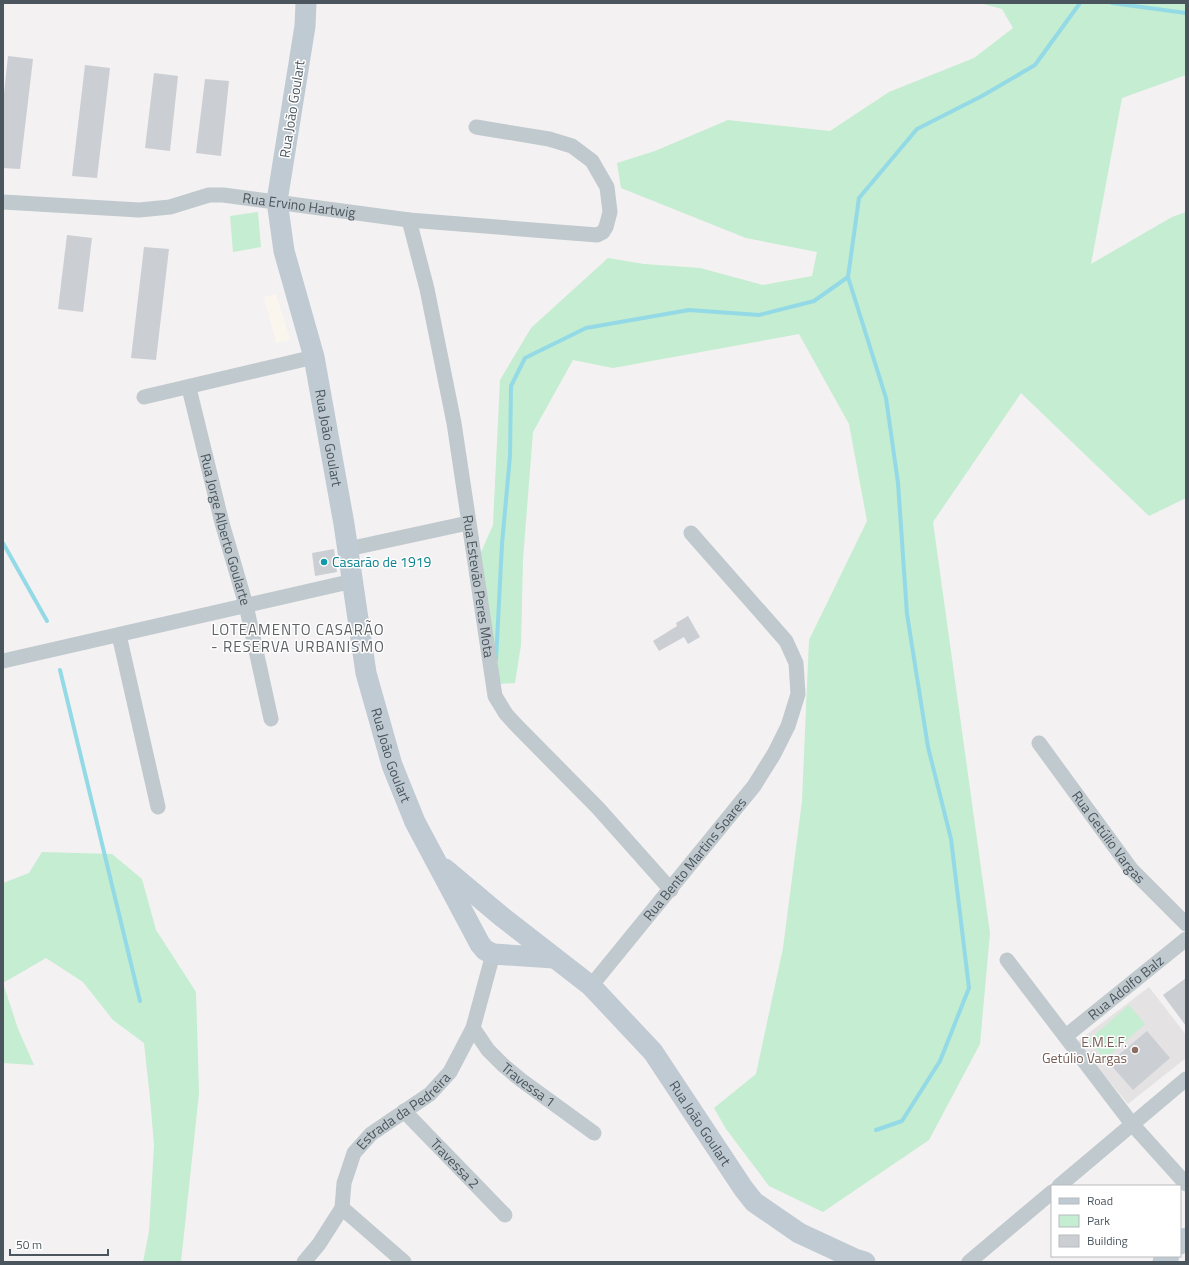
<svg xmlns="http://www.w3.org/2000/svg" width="1189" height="1265" font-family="'Titillium Web',sans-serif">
<rect width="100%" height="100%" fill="#f3f1f1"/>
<path fill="#fbf6ed" d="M276,294L290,340L276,343L264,297Z"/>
<path fill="#e4e2e3" d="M1149,987L1186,1035V1058L1128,1104L1077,1042Z"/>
<g fill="#c4edd1">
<path d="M980,3H1186V75L1122,98L1091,264L1172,217L1186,212V498L1149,516L1021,393L933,522L990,933L980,1044L929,1140L823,1212L769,1186L726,1129L714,1108L756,1074L783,948L802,801L809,640L867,521L849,424L799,334L613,368L573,360L533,432L523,559L521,645L515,683L499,684L479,557L493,525L500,380L531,328L608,258L644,264L700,268L763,285L812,276L817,252L746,238L621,188L617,163L655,151L728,120L830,131L889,92L974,58L1013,28L1002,9Z"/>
<path d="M258,212L261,247L233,252L230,216Z"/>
<path d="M42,852L112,854L142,879L156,930L196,992L199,1093L181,1262H143L149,1232L154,1145L150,1098L144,1043L113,1020L83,982L46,958L3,983L18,1029L34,1065L3,1063V883L29,873Z"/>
<path d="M1129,1005L1145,1024L1105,1059L1089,1040Z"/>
</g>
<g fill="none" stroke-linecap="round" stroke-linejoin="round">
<g stroke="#94dae6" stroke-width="4">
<path d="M1112,3L1186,13"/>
<path d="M848,277L886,398L898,483L907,614L928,747L951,839L969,988L940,1061L902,1121L876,1130"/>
<path d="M3,543L47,621"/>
<path d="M496,660L502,544L510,456L511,386L525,358L586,328L689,310L759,315L814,301L848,277L859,198L917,129L982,96L1035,65L1080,3"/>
<path d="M60,670L140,1001"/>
</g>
</g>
<g fill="#cbced3">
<path d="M8,56L33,59L20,169L3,168V103Z"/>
<path d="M85,65L110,68L97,178L72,176Z"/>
<path d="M154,73L178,76L170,151L145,148Z"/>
<path d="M205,79L229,81L221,156L196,153Z"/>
<path d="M67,235L92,238L83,312L58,309Z"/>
<path d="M144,247L169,249L156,360L131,358Z"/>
<path d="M334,549L337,572L315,576L312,553Z"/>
<path d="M688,616L700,637L688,644L684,637L659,651L653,641L677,626L676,623Z"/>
<path d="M1186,978V1026L1163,995Z"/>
<path d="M1147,1031L1170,1058L1133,1090L1109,1063Z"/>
</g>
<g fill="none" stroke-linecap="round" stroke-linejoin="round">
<g stroke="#c0c9ce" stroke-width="15">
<path id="s1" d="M3,202L139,210L170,207L209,195H223L409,220L597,235L603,232L606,227L610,212L607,187L592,161L572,146L549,139L476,127"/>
<path id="s2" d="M409,220L427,289L454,423L495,696L506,714L518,727L598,808L671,890"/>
<path id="s3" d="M189,388L222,523L246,605L271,719"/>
<path d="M144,397L314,357"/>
<path d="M348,549L468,523"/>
<path d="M119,635L158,807"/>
<path d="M3,661L353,581"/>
<path id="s4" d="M1039,743L1131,869L1186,924"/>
<path d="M1007,960L1132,1124L1186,1184"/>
<path id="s5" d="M591,986L754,786L774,754L788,726L798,694L796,663L786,641L691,533"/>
<path id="s6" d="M473,1028L488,1050L503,1065L521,1080L594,1133"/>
<path id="s7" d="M1066,1036L1186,939"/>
<path id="s8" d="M404,1111L505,1215"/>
<path d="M1059,1186L1186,1079"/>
<path d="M342,1208L404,1262"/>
<path id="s9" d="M304,1262L319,1244L342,1208L344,1183L354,1153L371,1134L430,1094L450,1072L473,1028L493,954"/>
<path d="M969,1262L1052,1192"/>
</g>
<g stroke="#c0cad3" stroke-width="21">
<path id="s10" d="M306,3L305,26L277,201L284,251L314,357L344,524L366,673L392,765L415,822L480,944L485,950L493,954L554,958"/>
<path id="s11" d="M445,869L501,916L591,986L653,1052L743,1188L754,1202L799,1233L855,1259L865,1262"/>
<path d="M1180,1244L1186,1238"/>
<path d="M1163,1262L1169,1256"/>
</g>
</g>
<circle fill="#0f9aa8" stroke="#fff" stroke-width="1.5" cx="324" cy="562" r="4"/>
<circle fill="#8d6e63" stroke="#fff" stroke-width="1.5" cx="1135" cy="1050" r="4"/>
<g text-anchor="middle" stroke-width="3" stroke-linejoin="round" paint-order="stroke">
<g font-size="14" fill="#4a555d" stroke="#fff">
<text transform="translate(292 109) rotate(-81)" y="5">Rua João Goulart</text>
<text dy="5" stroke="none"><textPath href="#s1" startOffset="299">Rua Ervino Hartwig</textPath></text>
<text dy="5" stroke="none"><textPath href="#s10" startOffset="443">Rua João Goulart</textPath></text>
<text dy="5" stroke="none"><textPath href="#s3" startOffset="146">Rua Jorge Alberto Goularte</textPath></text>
<text dy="5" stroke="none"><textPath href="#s2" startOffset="373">Rua Estevão Peres Mota</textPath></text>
<text dy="5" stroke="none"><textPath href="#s10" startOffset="767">Rua João Goulart</textPath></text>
<text dy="5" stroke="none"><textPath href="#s4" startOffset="117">Rua Getúlio Vargas</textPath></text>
<text dy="5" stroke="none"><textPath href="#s5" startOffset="164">Rua Bento Martins Soares</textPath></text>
<text dy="5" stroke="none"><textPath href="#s7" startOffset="77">Rua Adolfo Balz</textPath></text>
<text dy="5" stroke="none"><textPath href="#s6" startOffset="80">Travessa 1</textPath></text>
<text dy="5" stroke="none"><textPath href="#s9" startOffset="188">Estrada da Pedreira</textPath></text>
<text dy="5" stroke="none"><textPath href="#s11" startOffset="363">Rua João Goulart</textPath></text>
<text dy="5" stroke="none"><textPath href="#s8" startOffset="73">Travessa 2</textPath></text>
</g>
<g font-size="14" fill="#0d838f" stroke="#fff" text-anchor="start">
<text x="332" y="567">Casarão de 1919</text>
</g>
<g font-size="14" fill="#785e54" stroke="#fff" text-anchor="end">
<text x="1127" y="1047">E.M.E.F.<tspan x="1127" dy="16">Getúlio Vargas</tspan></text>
</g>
<g font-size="15" letter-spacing="1" fill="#5e6265" stroke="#fff">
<text x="298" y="635">LOTEAMENTO CASARÃO<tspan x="298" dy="17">- RESERVA URBANISMO</tspan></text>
</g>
</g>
<rect width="1189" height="1265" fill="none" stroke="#4a555d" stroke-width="8"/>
<rect x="1051" y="1185" width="130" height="72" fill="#ffffff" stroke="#b7bbbe"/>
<rect x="1059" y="1198" width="20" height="6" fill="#c0cad3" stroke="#b7bbbe"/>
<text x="1087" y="1205" font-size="12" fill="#4a555d">Road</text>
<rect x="1059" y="1215" width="20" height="12" fill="#c4edd1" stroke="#b7bbbe"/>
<text x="1087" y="1225" font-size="12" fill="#4a555d">Park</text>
<rect x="1059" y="1235" width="20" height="12" fill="#cbced3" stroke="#b7bbbe"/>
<text x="1087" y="1245" font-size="12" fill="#4a555d">Building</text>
<path d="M10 1249v6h98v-6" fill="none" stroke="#4a555d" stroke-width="2"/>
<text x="16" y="1249" font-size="12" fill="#4a555d" stroke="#ffffff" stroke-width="3" paint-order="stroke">50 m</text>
</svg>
